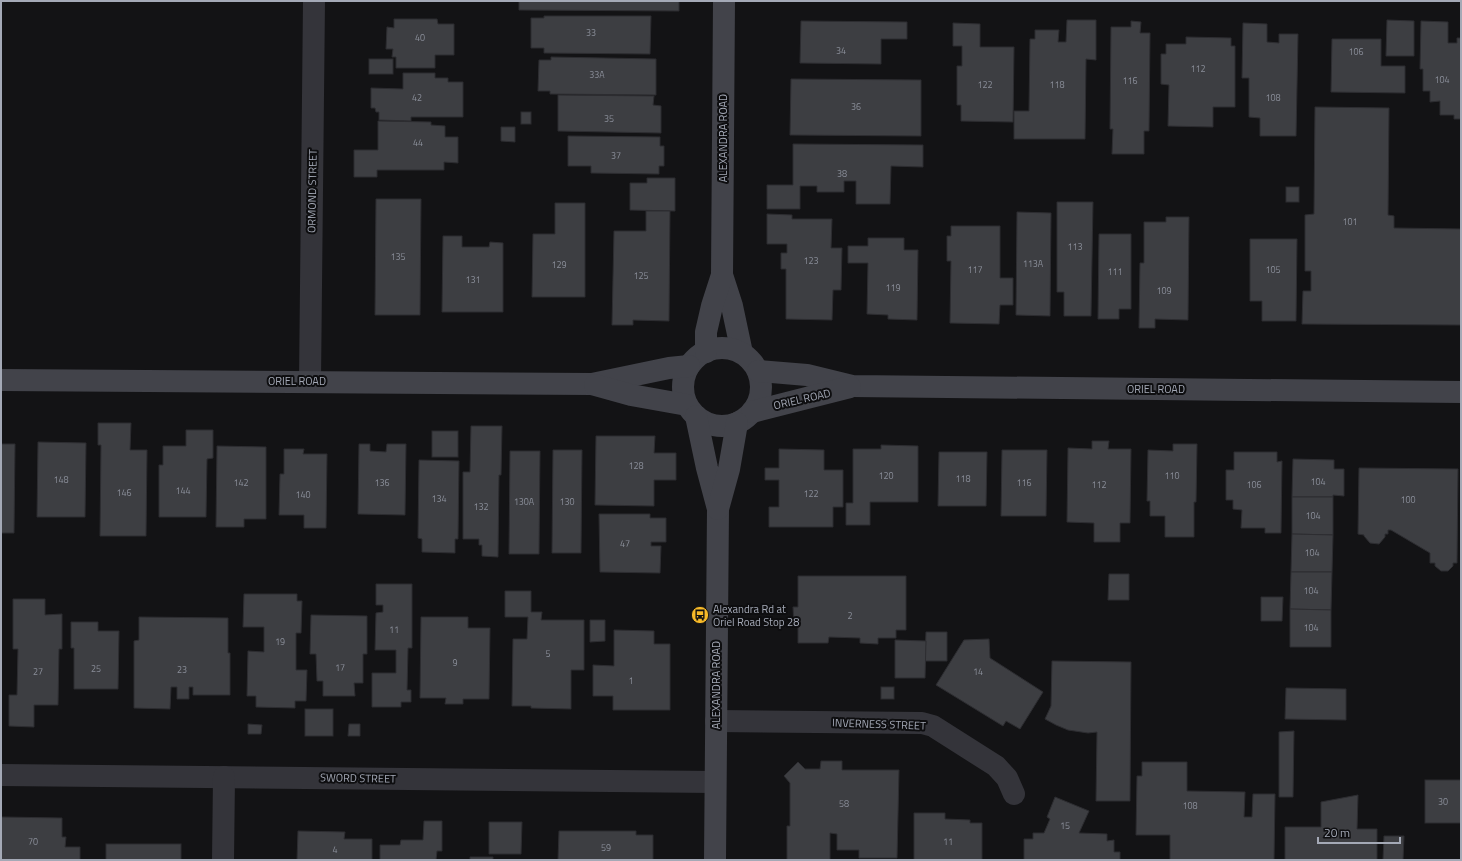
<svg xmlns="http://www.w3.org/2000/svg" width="1462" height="861" font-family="'Titillium Web',sans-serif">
<rect width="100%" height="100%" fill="#131315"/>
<g fill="#3d3e42" stroke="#2d2d31">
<path d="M519,1H679V11L519,10Z"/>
<path d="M544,16H651L650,54L544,53V48H531V18H544Z"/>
<path d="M394,19H437L438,24H454V55H435V68H396V57H392L393,49H386L387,27L394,28Z"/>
<path d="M1067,20H1096V60L1086,59L1085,139H1014V111H1029L1030,39H1035V30H1059L1058,42H1066Z"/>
<path d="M1387,20L1414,21V56H1386Z"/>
<path d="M801,21L907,22V39H881V64L800,63Z"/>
<path d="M1131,21L1141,22L1140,33H1150L1149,131H1144V154H1112L1113,129H1110L1111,27H1131Z"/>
<path d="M1421,21L1448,22V43H1457V38H1461V119H1454V115H1440V101L1430,102V91H1423V69H1420Z"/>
<path d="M953,23L980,24V47H1014L1013,122L961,121V105H957V66H962V46H953Z"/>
<path d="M1243,23L1267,24V42L1279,43V34H1298L1296,136H1260V118L1249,117V78H1242Z"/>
<path d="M1186,37L1231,38V46H1235V107H1213V127L1168,126L1169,85L1161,84V54H1166V44H1186Z"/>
<path d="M1332,39H1381V66H1405V93L1331,92Z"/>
<path d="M551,57L656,59V95L550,94V91H538L539,60H551Z"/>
<rect x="369" y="59" width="24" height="15"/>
<path d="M403,73H435V78H448V82H463V117H411V121L379,120V112H376L375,108H371V88L403,89Z"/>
<path d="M791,79L921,80V136L790,135Z"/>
<path d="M558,95L654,96L653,105L661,106V133L558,131Z"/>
<path d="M1315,107L1389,108L1388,215L1394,216V228L1461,229V325L1302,324L1303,291H1311V271H1305V215L1314,214Z"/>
<rect x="521" y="112" width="10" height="12"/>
<path d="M378,121L431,122V125L445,126V137H458V163L444,162V170H377V177H354V150H378Z"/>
<path d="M501,127H515V142L501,141Z"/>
<path d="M568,136L660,137V146H664V166H659V174L591,173V166H568Z"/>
<path d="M793,144L923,145V167L891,166L890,204H856V181H844V192H817V186H800V209H767V185H793Z"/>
<path d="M647,178H675V211L630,210V183H647Z"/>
<rect x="1286" y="187" width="13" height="15"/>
<path d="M376,199H421L420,315H375Z"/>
<path d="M1057,202H1093L1091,316H1064V292H1057Z"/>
<path d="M555,203H585V297H532L533,234H555Z"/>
<path d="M646,211H670L669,321L633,320V325H612L614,231H646Z"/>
<path d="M1017,212L1051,213L1050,316L1016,315Z"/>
<path d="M767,214L792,215V219H832L831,248H842L841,290H833L832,320L786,319V269H781V253H787V244H767Z"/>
<path d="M1166,217H1189L1188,320L1155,319V328H1139L1140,263H1144V222H1166Z"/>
<path d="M951,226H1000V278H1013V305H1000L999,324L950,323L951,261H947V236H951Z"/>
<path d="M1099,234H1131V309H1119V319H1098Z"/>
<path d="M443,236H462V247H489L490,242L503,243V312H442Z"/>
<path d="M868,238H904V250H918L917,320L888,319V315L867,314L868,263H848V246H868Z"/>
<path d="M1250,239H1297L1296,321H1262V301H1250Z"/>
<path d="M98,423H131L130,450H147L146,536H100L101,445H98Z"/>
<path d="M471,426H502L501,475H499L498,557L482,556V545H479V539H463V472H470Z"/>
<path d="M186,430H213V458L207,459L206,517H159V465H163V446H186Z"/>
<rect x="432" y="431" width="26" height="26"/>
<path d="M596,436H655L654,453H676V480H654V506L595,505Z"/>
<path d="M1092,441H1109L1108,449H1131L1130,523H1120V542H1094V523L1067,522L1068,448L1092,449Z"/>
<path d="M38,442L86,443L85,517H37Z"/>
<path d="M1,444H15L14,533H1Z"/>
<path d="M359,444H370V451L386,452L387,444H406L405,515L358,514Z"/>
<path d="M1173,444H1197L1196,502H1194V537H1165V516H1150V501H1147L1148,450L1173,451Z"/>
<path d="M881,445L918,446V502H870V525H846V503H853V449H881Z"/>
<path d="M217,446L266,447V519H244V527H216Z"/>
<path d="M284,449H304L303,454H327L326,528H304V515H279L280,474H284Z"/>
<path d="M779,449L824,450V470H843V507H833V527H769V507H779V480H765V468H779Z"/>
<path d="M553,450H582L581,553H552Z"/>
<path d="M1002,450H1047L1046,516H1001Z"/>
<path d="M510,451H540L539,554H509Z"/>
<path d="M939,452H987L986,506H938Z"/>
<path d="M1234,452H1277V462L1282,461L1281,533H1265V528H1241L1242,510L1233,509V500H1226V470H1234Z"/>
<path d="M1293,459L1334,460V469H1344V496L1333,495V497H1292Z"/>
<path d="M419,460L459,461L458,539H455V553L422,552V539L418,538Z"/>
<path d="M1359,468L1458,469L1457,563H1453V566L1448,571H1441L1435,566V563H1430V553L1391,530H1388V534H1385V537L1379,544L1370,543L1364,536V535L1358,534Z"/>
<path d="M1292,497H1333V535L1292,534Z"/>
<path d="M599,514H650V518H666V542H651V546H661L660,573L600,572Z"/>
<path d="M1292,534L1333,535L1332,572H1291Z"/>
<path d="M1291,572H1332L1331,610L1290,609Z"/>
<path d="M1109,574H1129V600H1108Z"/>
<path d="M798,576H906V630H896V638H878V644L860,643V638L829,637L828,643H798V625H794L793,607H798Z"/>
<path d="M376,584H412V648H408L407,690H411V702H401V707H372V673H396V650H375L376,613L383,612V605H376Z"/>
<path d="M505,591H531V612H542L541,620H584V670H571V709L531,708V706H512L513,639H527L528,617H505Z"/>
<path d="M244,594H297V601H302L301,633H296V670H307L306,701H295V708L256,707V696H247L248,651L264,652V627H243Z"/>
<path d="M1261,597H1283L1282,621H1261Z"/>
<path d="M13,599H45V615L62,614V649H59L58,705H34V727L9,726V695H17L18,649H13Z"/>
<path d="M1290,609L1331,610V647H1290Z"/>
<path d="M311,615L367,616V654H363V683H354L355,696H323V681H317L316,654H310Z"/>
<path d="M139,617L228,618V653H230V695H193V687H189V699H177V687H171L170,709L134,708V641L139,640Z"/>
<path d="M421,617H468V628H490L489,699H463V704H445L446,698H420Z"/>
<path d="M590,620H605V641L590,642Z"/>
<path d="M71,622H98V631H119L118,689H74V648H71Z"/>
<path d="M614,630L654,631V644H670V710H613V696H593V665L614,666Z"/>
<path d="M926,632H947V661H925Z"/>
<path d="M989,639L990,658L1043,692L1020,729L1006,721L1003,726L936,685L964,640Z"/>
<path d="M895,640L926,641L925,678H895Z"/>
<path d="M1052,661L1131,662L1130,801H1096L1097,732L1088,733L1068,730L1056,725L1045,719L1051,706Z"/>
<rect x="881" y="687" width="13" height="12"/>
<path d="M1286,688L1346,689V720L1285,719Z"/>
<rect x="305" y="709" width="28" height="27"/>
<path d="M248,724L262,725L261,734H248Z"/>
<path d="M349,724H360V736H348Z"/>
<path d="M1294,731L1293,797H1279V732Z"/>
<path d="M821,761H842V770H899L897,858H859V850H837V834L830,833V860H787V826H790V783L784,776L798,762L805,769H820Z"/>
<path d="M1142,762H1187V791L1245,792L1244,817H1252L1253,794H1275L1274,860H1170V835H1136L1137,776H1142Z"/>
<rect x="1425" y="780" width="36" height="43"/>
<path d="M1358,795L1357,829H1377V860H1285V827H1321V802Z"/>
<path d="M1055,797L1089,811L1079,833L1107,834V841L1114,840V852H1120V860H1024V839H1033V833H1044L1050,819L1047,817Z"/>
<path d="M914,813H945V819L970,820V823H982V860H914Z"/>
<path d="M1,817L62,818V837H66L65,847H80V860H1Z"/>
<path d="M424,821H442V851H437L436,860H380V845H400L401,840H423Z"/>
<path d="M489,822H522L521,854H489Z"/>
<path d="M298,831L345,832L344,839H372V860H297Z"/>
<path d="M559,831H636V835H653V860H558Z"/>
<path d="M1384,836H1404L1403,860H1383Z"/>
<rect x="106" y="844" width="75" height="16"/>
<path d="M470,857H493V860H517H470Z"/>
</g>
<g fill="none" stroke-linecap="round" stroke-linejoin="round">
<g stroke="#34343a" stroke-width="22">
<path d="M310,381L314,1"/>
<path d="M716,721L922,723L933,726L996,766L1007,778L1014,794"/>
<path d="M1,775L715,782"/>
<path d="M223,860L224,777"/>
</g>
<g stroke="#42434a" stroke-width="22">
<path d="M722,275L732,306L742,353"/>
<circle cx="722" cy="387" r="39"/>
<path d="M706,352V332L712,306L722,275L724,1"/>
<path d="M758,371L807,375L852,386L1461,392"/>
<path d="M1,380L592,384L669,368L689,366"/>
<path d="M595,385L631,395L687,405"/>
<path d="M752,412L850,387"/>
<path d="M696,416L707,468L718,509L715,860"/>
<path d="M718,509L729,469L737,423"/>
</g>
</g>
<defs>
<symbol id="bus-disc" viewBox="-11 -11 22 22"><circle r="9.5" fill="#f7b928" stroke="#0e0e10"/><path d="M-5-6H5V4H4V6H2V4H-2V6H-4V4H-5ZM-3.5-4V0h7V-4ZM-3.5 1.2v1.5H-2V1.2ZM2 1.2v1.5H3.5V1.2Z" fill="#111"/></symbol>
</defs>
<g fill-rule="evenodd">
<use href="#bus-disc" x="690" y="605" width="20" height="20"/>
</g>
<g text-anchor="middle" stroke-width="4" stroke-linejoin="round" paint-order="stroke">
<g font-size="9" fill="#8a8e99">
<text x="591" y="36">33</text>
<text x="420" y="41">40</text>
<text x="841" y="54">34</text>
<text x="1356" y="55">106</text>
<text x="1198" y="72">112</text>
<text x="597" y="78">33A</text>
<text x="1442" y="83">104</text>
<text x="1130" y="84">116</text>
<text x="985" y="88">122</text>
<text x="1057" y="88">118</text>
<text x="417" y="101">42</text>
<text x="1273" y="101">108</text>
<text x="856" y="110">36</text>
<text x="609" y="122">35</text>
<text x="418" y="146">44</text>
<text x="616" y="159">37</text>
<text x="842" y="177">38</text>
<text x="1350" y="225">101</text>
<text x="1075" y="250">113</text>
<text x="398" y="260">135</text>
<text x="811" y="264">123</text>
<text x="1033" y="267">113A</text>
<text x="559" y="268">129</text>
<text x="975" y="273">117</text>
<text x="1273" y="273">105</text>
<text x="1115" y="275">111</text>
<text x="641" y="279">125</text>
<text x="473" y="283">131</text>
<text x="893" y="291">119</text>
<text x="1164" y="294">109</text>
<text x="636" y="469">128</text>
<text x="886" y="479">120</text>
<text x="1172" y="479">110</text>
<text x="963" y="482">118</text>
<text x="61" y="483">148</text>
<text x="1318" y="485">104</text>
<text x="241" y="486">142</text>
<text x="382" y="486">136</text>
<text x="1024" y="486">116</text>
<text x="1099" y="488">112</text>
<text x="1254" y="488">106</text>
<text x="183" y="494">144</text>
<text x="124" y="496">146</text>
<text x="811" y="497">122</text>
<text x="303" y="498">140</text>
<text x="439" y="502">134</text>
<text x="1408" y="503">100</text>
<text x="524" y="505">130A</text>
<text x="567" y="505">130</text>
<text x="481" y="510">132</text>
<text x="1313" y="519">104</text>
<text x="625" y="547">47</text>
<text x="1312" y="556">104</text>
<text x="1311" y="594">104</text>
<text x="850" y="619">2</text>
<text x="1311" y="631">104</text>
<text x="394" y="633">11</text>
<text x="280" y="645">19</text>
<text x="548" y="657">5</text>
<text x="455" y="666">9</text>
<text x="340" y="671">17</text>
<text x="96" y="672">25</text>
<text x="182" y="673">23</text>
<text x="38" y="675">27</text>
<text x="978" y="675">14</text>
<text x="631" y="684">1</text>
<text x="1443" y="805">30</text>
<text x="844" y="807">58</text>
<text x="1190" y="809">108</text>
<text x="1065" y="829">15</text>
<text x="33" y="845">70</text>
<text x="948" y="845">11</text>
<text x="606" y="851">59</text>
<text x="335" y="853">4</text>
</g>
<g font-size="11" fill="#a4a9b6" stroke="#0e0e10">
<text transform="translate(723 138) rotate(-90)" y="4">ALEXANDRA ROAD</text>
<text transform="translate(312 191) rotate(-89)" y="4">ORMOND STREET</text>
<text x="297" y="385">ORIEL ROAD</text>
<text x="1156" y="393">ORIEL ROAD</text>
<text transform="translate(802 399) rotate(-13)" y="4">ORIEL ROAD</text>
<text transform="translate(716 685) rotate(-90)" y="4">ALEXANDRA ROAD</text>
<text transform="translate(879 724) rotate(2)" y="4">INVERNESS STREET</text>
<text transform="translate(358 778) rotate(1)" y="4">SWORD STREET</text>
</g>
<g font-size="11" fill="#a4a9b6" stroke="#0e0e10" text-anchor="start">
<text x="713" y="613">Alexandra Rd at<tspan x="713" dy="13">Oriel Road Stop 28</tspan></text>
</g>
</g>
<rect width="1462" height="861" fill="none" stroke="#a4a9b6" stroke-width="4"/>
<path d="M1318 837v6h82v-6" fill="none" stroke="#a4a9b6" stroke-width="2"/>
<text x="1324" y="837" font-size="12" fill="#a4a9b6" stroke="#0e0e10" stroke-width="3" paint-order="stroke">20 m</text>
</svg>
